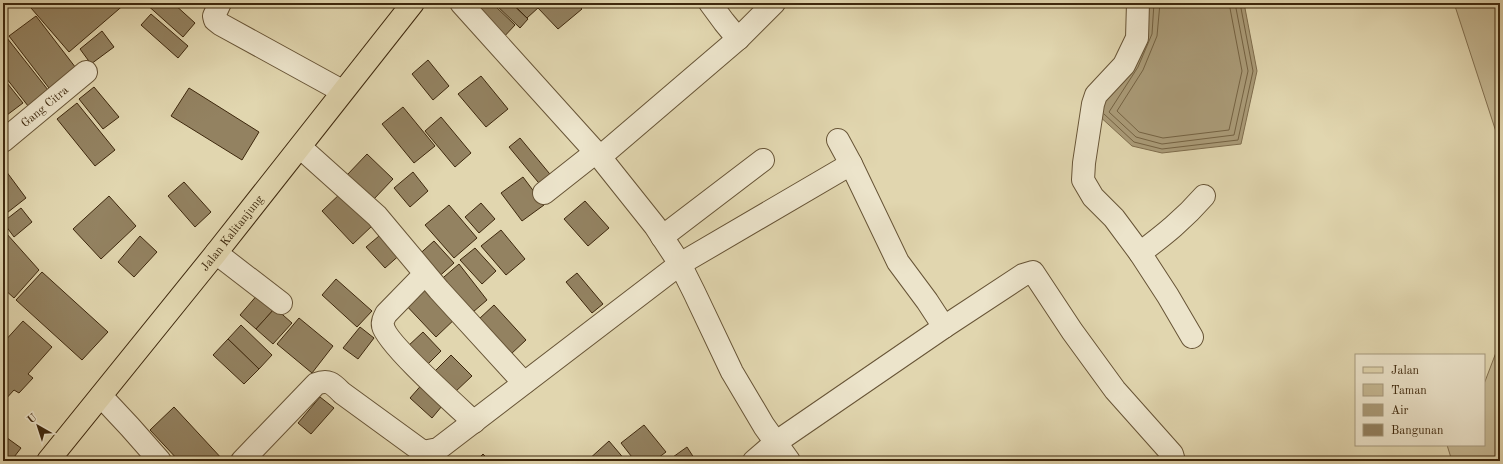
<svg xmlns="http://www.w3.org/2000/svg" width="1503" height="464" font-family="'Old Standard TT',serif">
<rect width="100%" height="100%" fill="#e1d6af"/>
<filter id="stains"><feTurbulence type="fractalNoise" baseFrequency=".005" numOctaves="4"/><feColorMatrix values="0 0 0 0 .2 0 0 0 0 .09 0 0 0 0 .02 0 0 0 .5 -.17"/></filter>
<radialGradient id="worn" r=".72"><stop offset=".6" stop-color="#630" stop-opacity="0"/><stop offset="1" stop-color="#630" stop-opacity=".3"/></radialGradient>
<g fill="#c5b893" stroke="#827050">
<path d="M1454,3H1500V144Z"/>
<path d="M1500,342V461H1452L1447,445H1484V384Z"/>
</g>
<path fill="#aa9b78" stroke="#7f6d4d" d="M1145,3H1244L1257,71L1241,144L1162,153L1132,146L1097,114Z"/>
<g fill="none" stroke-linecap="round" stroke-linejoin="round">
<g stroke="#746242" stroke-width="1">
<path d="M1154,3L1152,34L1138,67L1109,112L1136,137L1162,144L1234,135L1248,71L1235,3"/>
<path d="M1160,3L1157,36L1143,70L1117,111L1139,132L1163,138L1229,130L1242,71L1229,3"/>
<path d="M1104,114L1134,142L1162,149L1238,140L1253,71L1240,3"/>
</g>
</g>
<g fill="#938261" stroke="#3e280d">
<path d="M37,3H126L69,52L31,8Z"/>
<path d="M145,3H173L195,23L183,37Z"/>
<path d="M480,3H492L515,25L501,40L472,12Z"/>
<path d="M494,3H511L528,19L520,28Z"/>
<path d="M512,3H535L539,7L527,18Z"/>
<path d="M536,3H576L582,9L558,29L538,8L540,7Z"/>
<path d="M151,14L188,46L178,58L141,25Z"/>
<path d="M36,16L79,72L52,92L9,36Z"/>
<path d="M102,31L114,47L91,64L80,49Z"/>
<path d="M7,38L52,95L32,111L3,74V41Z"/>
<path d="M428,60L449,86L433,100L412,74Z"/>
<path d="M481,76L508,109L486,127L458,94Z"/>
<path d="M3,78L23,103L3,118Z"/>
<path d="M94,87L119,117L103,129L79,99Z"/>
<path d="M189,88L259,132L242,160L171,116Z"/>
<path d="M77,103L115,150L95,166L57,119Z"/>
<path d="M403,107L435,146L414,163L382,124Z"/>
<path d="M441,117L471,153L455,167L425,131Z"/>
<path d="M520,138L554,179L543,188L509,147Z"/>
<path d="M367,154L393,179L373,200L347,175Z"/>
<path d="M3,167L26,198L3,216Z"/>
<path d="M413,172L428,191L410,207L394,188Z"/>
<path d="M523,177L544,205L522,221L501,193Z"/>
<path d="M184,182L211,212L195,227L168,196Z"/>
<path d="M342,192L373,225L353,244L322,211Z"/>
<path d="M109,196L136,226L101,259L73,229Z"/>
<path d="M585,201L609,228L588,246L564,219Z"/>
<path d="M481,203L495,219L479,233L465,217Z"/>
<path d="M449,205L477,238L454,258L425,225Z"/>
<path d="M21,208L32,222L14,237L3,222Z"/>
<path d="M501,230L525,259L506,275L481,246Z"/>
<path d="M385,231L403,252L385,268L366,247Z"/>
<path d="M6,233L39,270L14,298L3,288V235Z"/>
<path d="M140,236L157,252L134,277L118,262Z"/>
<path d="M434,241L454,263L434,281L414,259Z"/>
<path d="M475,248L496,271L482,284L460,260Z"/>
<path d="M459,264L487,300L466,318L437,283Z"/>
<path d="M42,272L108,332L82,360L16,300Z"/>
<path d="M577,273L603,304L592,313L566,282Z"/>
<path d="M336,279L372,311L357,327L322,295Z"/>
<path d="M426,279L459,315L436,337L402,301Z"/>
<path d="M259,293L275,308L256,329L240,315Z"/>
<path d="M494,305L526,340L511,354L479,319Z"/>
<path d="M275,308L292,323L273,344L256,329Z"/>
<path d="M299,318L333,346L312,373L277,344Z"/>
<path d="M23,321L52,347L28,374L33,378L19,393L14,390L3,402V343Z"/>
<path d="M241,325L272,355L259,369L228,339Z"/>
<path d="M360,327L374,338L358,359L343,348Z"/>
<path d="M423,332L441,351L426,366L407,347Z"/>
<path d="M228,339L259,369L244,384L213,355Z"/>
<path d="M451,355L472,376L454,393L434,372Z"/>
<path d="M425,381L447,400L432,418L410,398Z"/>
<path d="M320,397L334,408L311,434L298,423Z"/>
<path d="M174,407L224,461H179L150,430Z"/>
<path d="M644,425L666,452L654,461H635L621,443Z"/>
<path d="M3,435L21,448L11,461H3Z"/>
<path d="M609,441L626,461H587Z"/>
<path d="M687,447L696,461H676L673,457Z"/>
<path d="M483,454L490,461H476Z"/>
</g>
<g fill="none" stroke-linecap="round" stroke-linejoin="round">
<defs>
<g id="minor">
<path d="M220,3L214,16L215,20L220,24L342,91"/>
<path d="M461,3L600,157L655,226L680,264L694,292L732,372L764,426L789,461"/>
<path d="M710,3L724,22L738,39"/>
<path d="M1138,3L1137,38L1124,65L1096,95L1093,104L1084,163L1083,180L1093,197L1114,218L1140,253L1168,296L1192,337"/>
<path d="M838,140L851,164L898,262L927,301L944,327"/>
<path id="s1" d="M3,141L86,72"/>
<path d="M300,147L377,216L439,290L524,383"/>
<path d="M600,157L738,39L774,3"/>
<path d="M544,193L596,152"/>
<path d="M662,237L763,160"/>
<path d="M216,253L281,303"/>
<path d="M1140,253C1164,235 1184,219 1204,196"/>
<path d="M425,274L386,314C384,318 382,322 383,326C386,343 458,407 474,422"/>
<path d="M101,396L130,427L160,461"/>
<path d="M242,461L316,384C329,379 333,384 342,393L423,452L438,449L680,264L851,164"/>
<path d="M754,461L775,443L944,327L1023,275L1033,272L1072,331L1115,390L1172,454L1174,461"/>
</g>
<g id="major">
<path id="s2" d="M48,461L216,253L413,3"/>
</g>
</defs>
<use href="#minor" stroke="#675436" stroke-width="24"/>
<use href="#major" stroke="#3e280d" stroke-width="24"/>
<use href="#minor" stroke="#ece4cb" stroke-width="22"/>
<use href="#major" stroke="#e1d6af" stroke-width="22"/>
</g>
<g text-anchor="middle" stroke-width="3" stroke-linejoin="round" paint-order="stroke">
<g font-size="12" fill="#3e280d" stroke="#ece4cb">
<text dy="4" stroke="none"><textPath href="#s1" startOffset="54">Gang Citra</textPath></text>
<text dy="4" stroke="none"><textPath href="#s2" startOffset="293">Jalan Kalitanjung</textPath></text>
</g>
</g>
<rect width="1503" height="464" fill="none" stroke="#e1d6af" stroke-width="16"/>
<rect x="4" y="4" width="1495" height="456" fill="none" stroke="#3e280d" stroke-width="2"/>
<rect x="8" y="8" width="1487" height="448" fill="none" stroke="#3e280d"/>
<rect x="1355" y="354" width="130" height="92" fill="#ece4cb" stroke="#a6997f"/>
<rect x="1363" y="367" width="20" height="6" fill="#e1d6af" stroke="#a6997f"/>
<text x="1391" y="374" font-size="12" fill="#3e280d">Jalan</text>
<rect x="1363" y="384" width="20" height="12" fill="#c5b893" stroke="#a6997f"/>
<text x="1391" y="394" font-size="12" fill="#3e280d">Taman</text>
<rect x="1363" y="404" width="20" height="12" fill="#aa9b78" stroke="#a6997f"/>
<text x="1391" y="414" font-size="12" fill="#3e280d">Air</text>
<rect x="1363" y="424" width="20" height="12" fill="#938261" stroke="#a6997f"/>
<text x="1391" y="434" font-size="12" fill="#3e280d">Bangunan</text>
<g transform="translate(38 426) rotate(321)" stroke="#ece4cb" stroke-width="3" paint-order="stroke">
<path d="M0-3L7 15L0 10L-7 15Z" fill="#3e280d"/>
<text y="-6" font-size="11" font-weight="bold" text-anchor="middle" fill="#3e280d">U</text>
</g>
<rect width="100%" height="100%" filter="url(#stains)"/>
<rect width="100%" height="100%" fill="url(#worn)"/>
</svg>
